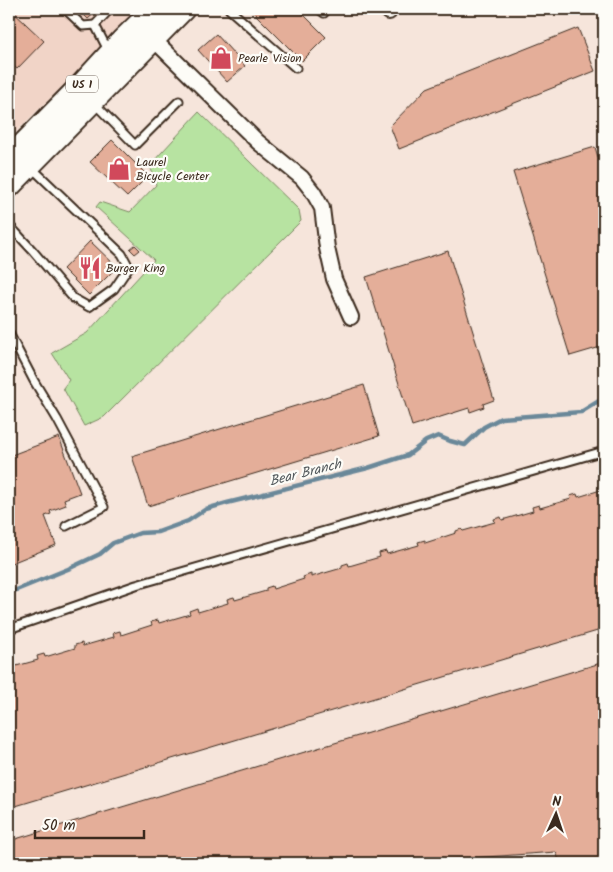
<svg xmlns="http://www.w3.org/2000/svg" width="613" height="872" font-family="Kalam,sans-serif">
<rect width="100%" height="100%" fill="#f6e5db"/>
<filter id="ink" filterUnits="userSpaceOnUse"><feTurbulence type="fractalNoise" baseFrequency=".02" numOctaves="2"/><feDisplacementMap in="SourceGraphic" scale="10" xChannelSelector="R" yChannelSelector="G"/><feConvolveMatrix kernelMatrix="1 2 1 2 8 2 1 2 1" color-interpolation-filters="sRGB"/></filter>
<g filter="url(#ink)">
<path fill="#f1d4c7" d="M9,9H140L100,50L9,138Z"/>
<path fill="#b7e3a1" stroke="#798660" d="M199,112L299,210L301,221L104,417L84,426L63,388L69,380L52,353L87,333L154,260L96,207L100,202L130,212L156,185L150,165Z"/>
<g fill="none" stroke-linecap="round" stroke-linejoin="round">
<path stroke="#6a8899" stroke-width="4.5" d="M9,593L68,569L100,554L113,543L140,533L158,532L188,521L206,509L227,503L368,468L408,455L426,441L438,436L450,441L465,445L484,427L501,418L581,412L604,398"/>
</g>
<g fill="#e4ae99" stroke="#3b2a1e">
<path d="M9,9H10L44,41L17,69L10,63L9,64Z"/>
<path d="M78,9H99L88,19Z"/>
<path d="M250,9H298L326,37L302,61Z"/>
<path d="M578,28L595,71L399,149L390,126L427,88Z"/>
<path d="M216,34L245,66L227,82L198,50Z"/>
<path d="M112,140L148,176L127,197L90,162Z"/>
<path d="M595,147L604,177V346L570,356L513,172Z"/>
<path d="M90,241L117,267L89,295L63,269Z"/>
<path d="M135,245L140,250L135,254L130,249Z"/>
<path d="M448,251L494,400L483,404L484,407L470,412L469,408L412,426L366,277Z"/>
<path d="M364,385L379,436L148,506L132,456Z"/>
<path d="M59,437L80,493L64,499L66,505L50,511L51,514L45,516L56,545L9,564V456Z"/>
<path d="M604,489V629L9,808V668L38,660L37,656L44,654L45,657L75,648V645L82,643L83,646L114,637L113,633L120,631L121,635L152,625L151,622L158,620L159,623L190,614L189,611L197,608L198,612L228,603L227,599L234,597L235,600L266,591V588L272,586L273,589L304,579L303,577L311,574V577L342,568V565L348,563L349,566L380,557L379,553L386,551L387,554L419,545L418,542L425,540V543L456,533V531L461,529L463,531L495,522L494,519L501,517L502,520L533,511L532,507L539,505L540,508L571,499L570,496L577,494L578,497Z"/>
<path d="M604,662V856L603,857L604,860L596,862V859L582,863H560L556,852L402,863H9V841Z"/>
</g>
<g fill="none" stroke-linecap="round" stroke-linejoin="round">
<defs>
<g id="lane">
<path d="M65,9L83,26L95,25L109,52"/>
<path d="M229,9L296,68"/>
<path d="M319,9L324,13"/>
<path d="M95,25L110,9"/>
<path d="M95,104L135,145L179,101"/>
<path d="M9,225L33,251L73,298L89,307L114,289L129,267L122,254L32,168"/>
<path d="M9,333L34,381L57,419L104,507L66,526"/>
<path d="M9,629L136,585L604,451"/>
</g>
<g id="street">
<path d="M386,9L389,12"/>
<path d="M149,35L258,142L302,178L313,192L322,208L327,248L334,279L351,317"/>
</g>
<g id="primary">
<path d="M9,159L79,88L123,40L155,9"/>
<path d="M9,186L183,9"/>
</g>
</defs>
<use href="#lane" stroke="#3b2a1e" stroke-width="11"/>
<use href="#street" stroke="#3b2a1e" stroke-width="18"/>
<use href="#primary" stroke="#3b2a1e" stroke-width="26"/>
<use href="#lane" stroke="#fdfcf7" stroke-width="7"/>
<use href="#street" stroke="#fdfcf7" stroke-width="14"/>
<use href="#primary" stroke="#fdfcf7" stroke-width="22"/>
</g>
</g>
<defs>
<symbol id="shop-bare" viewBox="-9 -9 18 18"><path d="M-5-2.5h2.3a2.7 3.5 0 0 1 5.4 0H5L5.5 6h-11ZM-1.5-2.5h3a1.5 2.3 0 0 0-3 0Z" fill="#d1495b" stroke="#fdfcf7" stroke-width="2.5" paint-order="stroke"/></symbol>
<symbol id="restaurant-bare" viewBox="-9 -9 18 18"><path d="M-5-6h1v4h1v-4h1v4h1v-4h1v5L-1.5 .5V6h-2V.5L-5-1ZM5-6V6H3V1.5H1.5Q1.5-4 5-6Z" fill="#d1495b" stroke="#fdfcf7" stroke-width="2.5" paint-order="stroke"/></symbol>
</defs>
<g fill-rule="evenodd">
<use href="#shop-bare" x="205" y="42" width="32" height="32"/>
<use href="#shop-bare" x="103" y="153" width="32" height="32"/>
<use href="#restaurant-bare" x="74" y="252" width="32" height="32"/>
</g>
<g text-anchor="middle" stroke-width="4.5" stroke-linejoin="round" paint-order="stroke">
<rect fill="#fdfcf7" stroke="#75695f" stroke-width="1" x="66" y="75.5" width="32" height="17" rx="4"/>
<g font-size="11" font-weight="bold" fill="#3b2a1e">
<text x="82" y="88">US 1</text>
</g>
<g font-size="12" fill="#3b2a1e" stroke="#fdfcf7" text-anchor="start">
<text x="238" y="62">Pearle Vision</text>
<text x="136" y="166">Laurel<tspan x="136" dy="14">Bicycle Center</tspan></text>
<text x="106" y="272">Burger King</text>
</g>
<g font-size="14" font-style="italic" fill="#53595c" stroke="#fdfcf7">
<text transform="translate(305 472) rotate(-14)" y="5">Bear Branch</text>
</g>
</g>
<rect width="613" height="872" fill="none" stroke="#fdfcf7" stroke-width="30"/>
<rect x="15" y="15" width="583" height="842" fill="none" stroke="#3b2a1e" stroke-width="2" filter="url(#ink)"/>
<g transform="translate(556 814) rotate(3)" stroke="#fdfcf7" stroke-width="4" paint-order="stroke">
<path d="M0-4L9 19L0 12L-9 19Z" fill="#3b2a1e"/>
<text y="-8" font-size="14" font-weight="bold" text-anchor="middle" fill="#3b2a1e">N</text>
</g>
<path d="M35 830v8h109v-8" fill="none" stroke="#3b2a1e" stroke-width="2.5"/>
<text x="42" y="830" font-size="15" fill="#3b2a1e" stroke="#fdfcf7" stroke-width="4" paint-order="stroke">50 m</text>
</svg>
